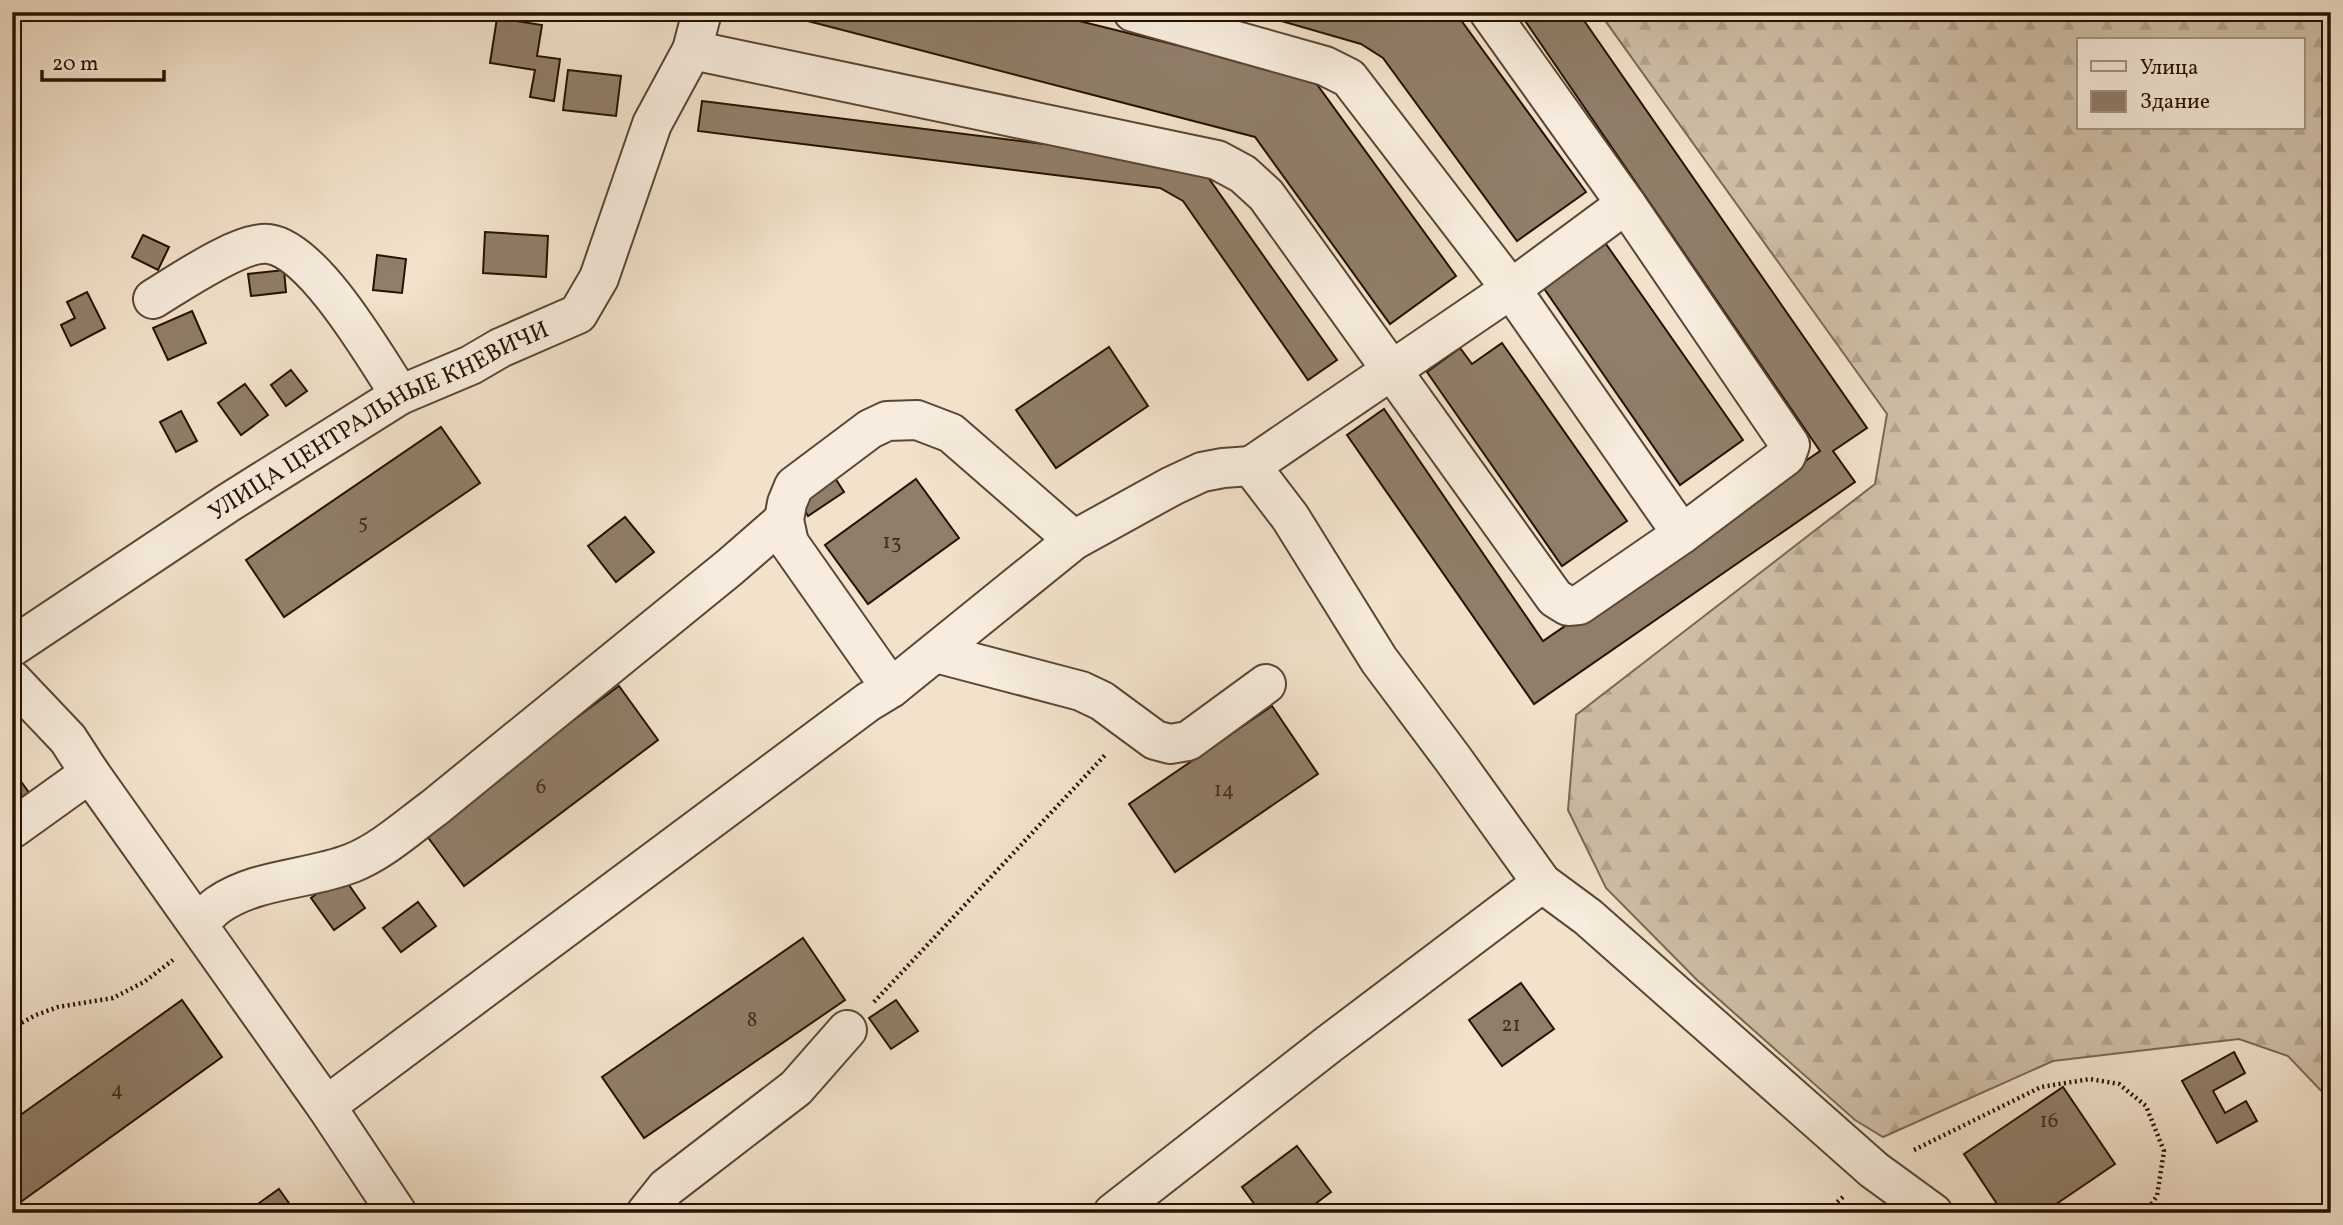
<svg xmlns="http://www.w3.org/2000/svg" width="2343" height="1225" font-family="Vollkorn,serif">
<defs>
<pattern id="forest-firs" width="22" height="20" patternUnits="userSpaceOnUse" patternTransform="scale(1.75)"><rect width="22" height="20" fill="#cfbfa8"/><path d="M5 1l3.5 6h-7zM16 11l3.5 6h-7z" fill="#b2a38f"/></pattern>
</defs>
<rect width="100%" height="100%" fill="#f2e2cb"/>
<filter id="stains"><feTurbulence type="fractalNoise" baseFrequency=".00286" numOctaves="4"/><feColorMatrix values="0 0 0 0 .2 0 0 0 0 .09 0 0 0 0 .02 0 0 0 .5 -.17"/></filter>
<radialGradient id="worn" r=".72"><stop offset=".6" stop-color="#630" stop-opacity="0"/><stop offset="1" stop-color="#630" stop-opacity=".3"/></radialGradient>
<path fill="url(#forest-firs)" stroke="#7a6854" stroke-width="2" fill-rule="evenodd" d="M1599,12H2331V1108L2329,1099L2288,1056L2239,1039L2053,1061L1883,1137L1855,1120L1697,980L1606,888L1568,810L1576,715L1875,484L1887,414ZM2079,40H2303V128H2079Z"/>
<g fill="#907e6a" stroke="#261200" stroke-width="2">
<path d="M773,12H1043L1313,79L1456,276L1390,324L1255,137Z"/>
<path d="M1250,12H1455L1586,192L1517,241L1383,58L1361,44Z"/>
<path d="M1519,12H1578L1867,428L1833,451L1855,482L1534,704L1347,435L1384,409L1543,641L1820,451Z"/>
<path d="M497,18L542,25L537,56L560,59L554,101L530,97L535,70L490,63Z"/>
<path d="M568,70L621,76L616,116L563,110Z"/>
<path d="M702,101L1155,158L1200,166L1337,360L1308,380L1183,201L1160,188L698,131Z"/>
<path d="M485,232L548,236L546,277L483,273Z"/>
<path d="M143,235L169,247L158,270L132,257Z"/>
<path d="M1606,244L1743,440L1680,485L1543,287Z"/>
<path d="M377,255L406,259L402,293L373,290Z"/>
<path d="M284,270L286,292L251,296L248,274Z"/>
<path d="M87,292L105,328L71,346L61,325L75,318L67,302Z"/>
<path d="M192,311L206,343L168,360L153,328Z"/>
<path d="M1502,343L1627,521L1562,566L1427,372L1460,348L1472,364Z"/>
<path d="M1109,347L1148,406L1056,468L1016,410Z"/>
<path d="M291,370L307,391L286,406L271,385Z"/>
<path d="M245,384L268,415L241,435L218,403Z"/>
<path d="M181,411L197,441L176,452L160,422Z"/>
<path d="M441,427L480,483L284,617L246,560Z"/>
<path d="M835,478L844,492L808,516L799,501Z"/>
<path d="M916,479L959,538L868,604L825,545Z"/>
<path d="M625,517L654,552L616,582L588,546Z"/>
<path d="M619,686L658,740L464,886L424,832Z"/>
<path d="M1272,706L1318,774L1175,872L1129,804Z"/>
<path d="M12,769L30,794L12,807Z"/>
<path d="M342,875L365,908L334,930L311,898Z"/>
<path d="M418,902L436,926L401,952L383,928Z"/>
<path d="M803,938L845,1000L644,1138L602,1077Z"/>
<path d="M1521,983L1554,1029L1502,1066L1469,1020Z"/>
<path d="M182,1000L222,1057L22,1201L12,1187V1121Z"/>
<path d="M896,1000L918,1031L891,1049L869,1018Z"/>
<path d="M2234,1052L2245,1073L2213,1091L2225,1113L2246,1101L2257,1121L2217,1143L2182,1081Z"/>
<path d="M2063,1087L2115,1164L2043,1213H2003L1964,1154Z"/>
<path d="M1297,1146L1331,1192L1303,1213H1261L1242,1187Z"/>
<path d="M279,1189L296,1213H245Z"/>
</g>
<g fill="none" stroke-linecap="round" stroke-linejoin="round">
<defs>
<g id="minor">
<path d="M1133,12L1325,66L1349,78L1511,289L1682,534"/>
<path d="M692,50L1217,160L1243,174L1266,195L1555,598L1568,606L1579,605L1682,534L1786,456L1790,445L1626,204L1489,12"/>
<path d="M1626,204L1511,289L1251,466L1290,517L1379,660L1453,759L1542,883L1588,917L1874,1170L1933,1213"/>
<path d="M153,299C178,284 241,240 269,244C314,250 376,358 400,395"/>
<path id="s1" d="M12,647L228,503L400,395L471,365L500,348L578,314L599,278L652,124L692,50L702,12"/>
<path d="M936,653L1081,691L1102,701L1155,740L1170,744L1188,741L1266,684"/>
<path d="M12,680L68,739L90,773L326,1106"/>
<path d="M891,688L789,543L784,520L787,503L794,486L870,429L887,421L917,420L951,433L1074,540"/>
<path d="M12,829L90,773"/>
<path d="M198,924C204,918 211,910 218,905C257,878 309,880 352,863C382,851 408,827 434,808L730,567L784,520"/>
<path d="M397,1213L326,1106L868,702L891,688L1074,540L1172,486L1202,472L1223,468L1251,466"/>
<path d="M646,1213L666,1188L796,1088L847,1030"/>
<path d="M1113,1213L1329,1044L1542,883"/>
</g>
</defs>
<use href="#minor" stroke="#594633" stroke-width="42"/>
<g stroke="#261200" stroke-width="4.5" stroke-dasharray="2 3.5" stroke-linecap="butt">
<path d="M874,1002L1107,753"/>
<path d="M12,1028L36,1015L58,1007L113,998L144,982L173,960"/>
<path d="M1914,1150L2041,1087L2090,1079L2119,1084L2146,1106L2164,1151L2157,1196L2145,1213"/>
<path d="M1825,1213L1843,1197"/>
</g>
<use href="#minor" stroke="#f7ecdd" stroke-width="38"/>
</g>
<g text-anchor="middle" stroke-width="7" stroke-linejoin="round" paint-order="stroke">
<g font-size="21" fill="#402d1a">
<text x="363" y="528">5</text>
<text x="892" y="548">13</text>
<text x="541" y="793">6</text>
<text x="1224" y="796">14</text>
<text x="752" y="1026">8</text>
<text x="1511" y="1031">21</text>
<text x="117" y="1096">4</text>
<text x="2049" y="1127">16</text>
</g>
<g font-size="24" fill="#261200" stroke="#f7ecdd">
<text dy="8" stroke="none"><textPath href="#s1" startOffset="432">УЛИЦА ЦЕНТРАЛЬНЫЕ КНЕВИЧИ</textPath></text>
</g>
</g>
<rect width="2343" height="1225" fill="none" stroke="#f2e2cb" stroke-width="42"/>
<rect x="14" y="14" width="2315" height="1197" fill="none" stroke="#261200" stroke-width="3.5"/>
<rect x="21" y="21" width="2301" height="1183" fill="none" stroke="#261200" stroke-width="2"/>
<rect x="2077" y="38" width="228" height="91" fill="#f7ecdd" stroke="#a39585" stroke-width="2"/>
<rect x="2091" y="61" width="35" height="10" fill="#f7ecdd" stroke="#a39585" stroke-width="2"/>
<text x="2140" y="74" font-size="21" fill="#261200">Улица</text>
<rect x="2091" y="91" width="35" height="21" fill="#907e6a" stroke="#a39585" stroke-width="2"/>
<text x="2140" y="108" font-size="21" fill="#261200">Здание</text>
<path d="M42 70v10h122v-10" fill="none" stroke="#261200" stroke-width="3.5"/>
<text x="52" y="70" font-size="21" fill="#261200" stroke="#f7ecdd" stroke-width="5" paint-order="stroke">20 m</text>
<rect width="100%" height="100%" filter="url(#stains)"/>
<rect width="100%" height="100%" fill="url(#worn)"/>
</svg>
